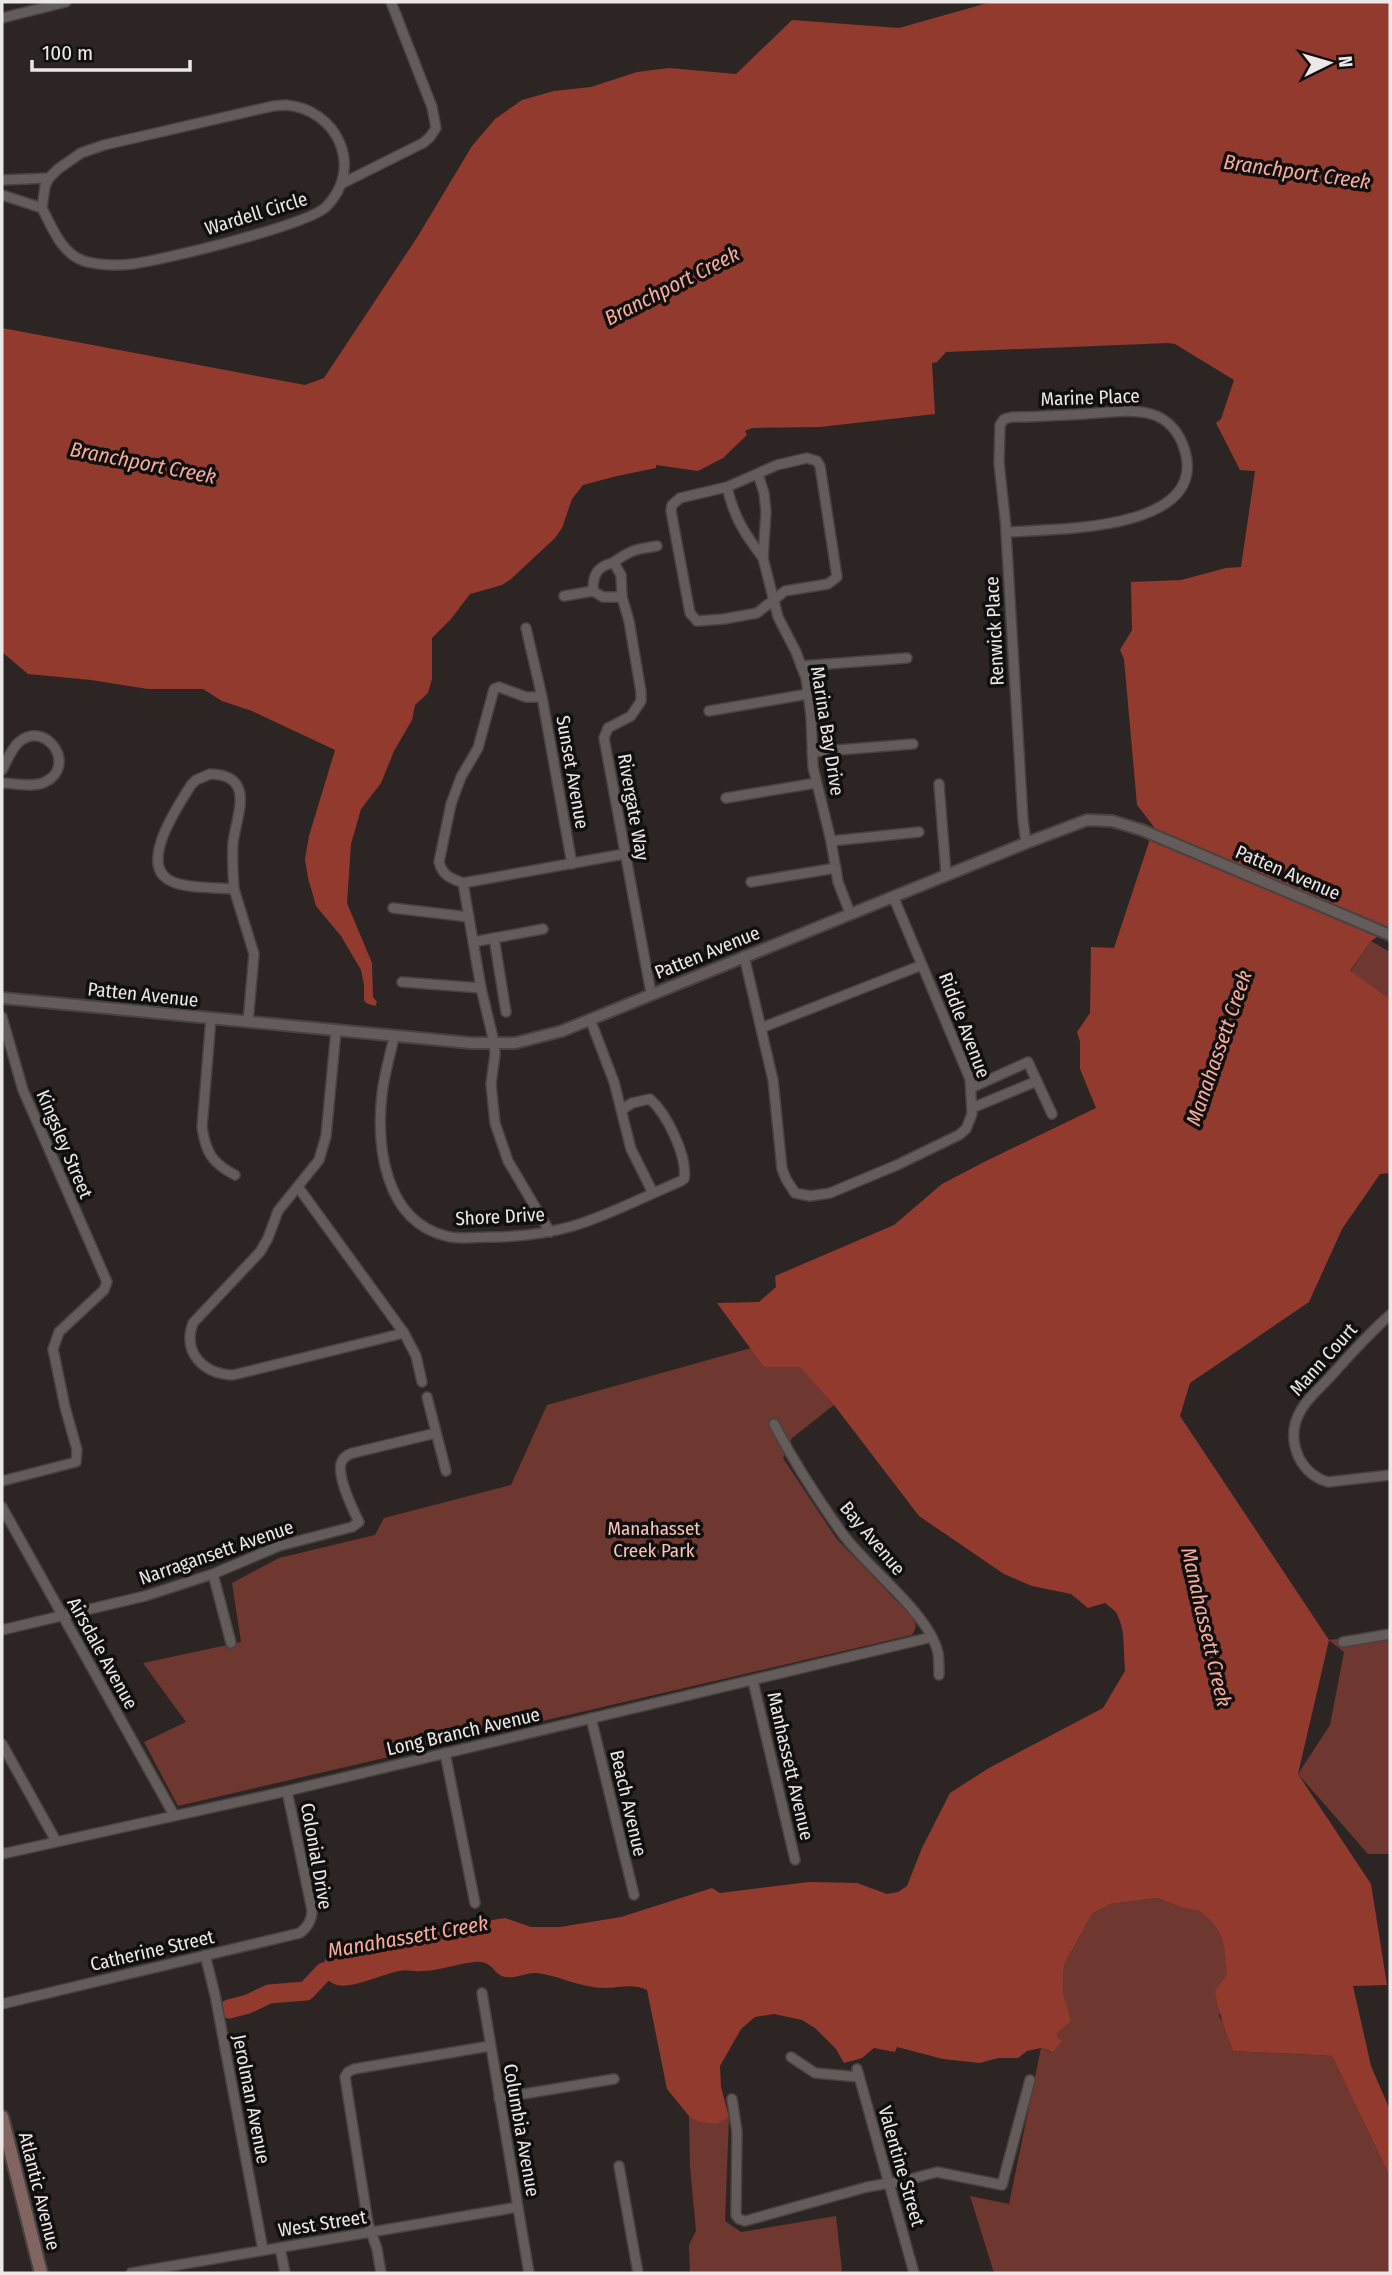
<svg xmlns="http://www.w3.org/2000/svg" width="1392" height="2275" font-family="'Fira Sans Condensed',sans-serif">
<rect width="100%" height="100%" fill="#2c2524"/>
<g fill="#6e3830">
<path d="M1371,941L1390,952V999L1350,972Z"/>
<path d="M751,1348L764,1367L800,1366L834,1405L792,1438L783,1458L836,1538L914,1619L916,1627L912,1635L178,1806L144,1742L186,1722L143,1663L241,1642L232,1583L279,1558L375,1535L384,1518L511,1485L547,1405Z"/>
<path d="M1390,1632V1854H1368L1298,1774L1330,1725L1344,1652L1329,1640Z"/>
<path d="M1157,1898L1183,1908L1199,1911L1210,1920L1219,1932L1224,1946L1228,1976L1219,2016L1225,2025L1233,2051L1332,2056L1390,2177V2273H994L970,2196L1009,2204L1041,2048L1051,2052L1057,2033L1070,2021L1063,1993L1064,1965L1092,1914L1110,1904Z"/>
<path d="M689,2116L729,2117L725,2221L741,2232L836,2216L842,2271L836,2273H690L689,2245L696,2231L690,2167Z"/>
</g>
<path fill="#933a2e" d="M991,2H1390V929L1371,941L1350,971L1390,999V1173L1380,1174L1342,1229L1309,1302L1190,1383L1180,1416L1329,1640L1298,1774L1371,1884L1387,1985L1353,1986L1371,2066L1390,2110V2177L1332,2056L1233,2051C1226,2030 1218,2012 1215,1991L1227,1975L1224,1946L1219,1932L1210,1920L1199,1911L1183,1908L1157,1898L1110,1904L1092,1914L1064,1965L1063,1993L1071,2021L1057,2033V2037L1062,2041L1053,2052L1041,2048L1027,2051L1018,2058H998L980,2063L943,2059L897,2047L895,2052L874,2048L862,2058L844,2063L836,2049L815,2028L802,2020L774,2014L755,2017L741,2029L720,2066L721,2087L729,2117L716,2124L700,2122L689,2116L667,2089L647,1990C632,1983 620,1988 605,1988C581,1988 560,1976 537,1973C526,1972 516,1979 505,1977C492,1974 494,1960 474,1962C456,1964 438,1971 421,1971C413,1972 407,1969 399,1971C383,1974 352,1989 337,1985C316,1979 322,1951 340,1945L505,1918L531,1927H560L621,1917L712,1888L720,1893L809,1882L857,1883L887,1894L898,1892L907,1886L922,1848L950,1793L989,1768L1103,1708L1125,1671L1123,1633L1120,1621L1116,1612L1105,1603L1088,1608L1071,1594L1032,1586L1004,1574L919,1516L834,1405L800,1367H764L717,1303L759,1302L776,1287L775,1276L894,1225L942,1184L984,1162L1096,1108L1080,1069V1042L1077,1032L1090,1013L1091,947L1114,948L1154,827L1137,805L1124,659L1120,650L1132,630L1131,582L1181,580L1226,568L1241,567L1255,471L1240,470L1216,423L1221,419L1234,380L1175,344L1168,343L946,352L937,362L932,363L935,414L820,427L752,428L745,431L747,435L723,458L698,471L656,465V468L617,476L583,485L572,499L562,528L555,538L511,579L502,585L470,594L451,619L432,638V679L428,693L415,705L412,720L394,751L381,783L361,809L351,844L347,903L372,963L373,997L377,1002L375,1006L366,1003L364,1000V985L361,970L341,936L316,906L308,878L305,859L309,836L335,750L252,711L222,701L203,689H148L91,680L28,674L2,652V328L305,385L324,378L418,236L472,146L495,119L522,100L554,91L591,87L637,72L669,68L736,74L792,20L899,28Z"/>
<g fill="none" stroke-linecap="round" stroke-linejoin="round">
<path stroke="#933a2e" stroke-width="19" d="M229,2009L248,2004L269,1994L306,1991L324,1972L349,1968"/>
<defs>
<g id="minor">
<path d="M2,18L66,2"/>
<path d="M286,105C337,109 365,168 326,207C307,225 164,260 132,264C118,266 97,265 84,261C61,253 52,227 42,208L45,186L49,178L58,169L81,153L104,145L273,106Z"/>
<path d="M2,180L49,178"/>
<path d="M341,184L423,143L430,137L436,128L432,107L391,2"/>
<path d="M2,195L42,208"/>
<path d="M807,458L817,461L820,466L837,577L828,584L785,591L757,613L724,619L697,621L690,613L671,511L672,505L680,498L727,487L777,465Z"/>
<path d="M758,474L764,493L766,512L763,558L778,617L796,652L806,678L811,716L813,767L831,841L838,882L850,913"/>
<path d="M727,487C734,518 745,534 763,558"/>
<path d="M1006,532C1053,529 1208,532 1185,451C1180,434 1169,419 1151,414C1134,409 1114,412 1097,413C1069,415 1040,417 1012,417L1004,419L1000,425L999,463L1006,527V532L1023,820L1026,843"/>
<path d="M614,563L621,575L622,597L629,621L641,692V701L631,716L608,728L604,738L651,993"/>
<path d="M564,596L593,591"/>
<path d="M622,597H603L593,591C593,581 594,571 604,566C607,564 611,564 614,562C631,550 636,549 657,546"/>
<path d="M526,628L542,697L572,864"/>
<path d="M801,666L907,658"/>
<path d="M542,697H526L499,687L494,689L478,748L461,777L451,804L439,862C443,876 450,878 463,883L481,988L494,1042L495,1054L491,1084L495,1123L508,1161L550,1232"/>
<path d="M709,711L808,694"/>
<path d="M812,752L913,744"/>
<path d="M2,770C7,761 11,749 19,742C46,719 78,766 45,782C33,788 15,783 2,783"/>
<path d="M210,774C257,775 236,816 233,843C232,858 233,874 234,889C215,887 190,889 173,882C135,867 179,805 191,785L196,780Z"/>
<path d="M939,784L946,874"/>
<path d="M726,798L816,783"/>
<path d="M831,841L919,832"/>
<path d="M751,882L836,868"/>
<path d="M463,883L624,854"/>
<path d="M234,889L254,954L248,1022"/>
<path d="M393,908L469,917"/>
<path d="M494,938L506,1012"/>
<path d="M473,942L543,929"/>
<path d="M744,956L773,1080L782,1169L786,1179L795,1193L810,1196L830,1193L897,1165L959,1135L966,1129L972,1114L970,1079L893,896"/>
<path d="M402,982L481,988"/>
<path d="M2,1017L23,1090L107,1282L104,1290L59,1332L53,1349L65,1407L77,1450L76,1462L2,1481"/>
<path d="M211,1018L202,1127C206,1153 212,1163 235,1175"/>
<path d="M590,1019L614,1082L631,1149L653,1193"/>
<path d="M761,1028L922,965"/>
<path d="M336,1031L326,1136L319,1160L278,1211L268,1238L260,1252L193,1323C182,1353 204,1374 233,1375L404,1333"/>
<path d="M394,1037C390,1056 384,1075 382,1094C376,1147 385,1221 446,1236C459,1240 475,1237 489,1237C517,1237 545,1234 573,1226C610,1215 645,1196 681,1181L684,1179C688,1157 667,1114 650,1099L632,1103L622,1110"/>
<path d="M971,1088L1028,1062L1052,1114"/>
<path d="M972,1108L1037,1081"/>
<path d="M298,1187L404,1333L416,1356L422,1382"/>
<path d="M1390,1315C1368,1334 1349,1356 1329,1378C1319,1389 1304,1401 1298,1416C1291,1431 1293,1449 1302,1463C1308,1472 1317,1479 1328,1482L1390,1475"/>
<path d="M427,1397L446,1471"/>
<path d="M774,1424C794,1462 817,1498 842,1533C867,1568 929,1613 938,1653C939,1660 939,1668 939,1675"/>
<path d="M2,1507L174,1815"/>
<path d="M213,1574L231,1643"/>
<path d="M2,1630L145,1596L213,1574L279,1546L352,1527L359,1522C353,1510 335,1473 342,1461C345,1455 351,1453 357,1452L436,1433"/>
<path d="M1343,1642L1390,1634"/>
<path d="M753,1681L795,1860"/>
<path d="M591,1718L634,1895"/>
<path d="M2,1744L56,1841"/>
<path d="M445,1753L475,1903"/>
<path d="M2,1854L287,1791L932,1637"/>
<path d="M205,1955L215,1995L263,2250"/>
<path d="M482,1993L529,2273"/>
<path d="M2,2004L300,1933C308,1927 312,1920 312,1910L287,1791"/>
<path d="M791,2057L815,2073L859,2077"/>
<path d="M857,2069L914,2273"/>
<path d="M499,2098L614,2079"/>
<path d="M732,2099L737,2132L736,2215L739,2219L745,2221L867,2187L907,2180L937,2172L1002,2185L1030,2080"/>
<path d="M619,2166L638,2273"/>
<path d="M280,2248L285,2273"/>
<path d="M131,2273L518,2207"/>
<path d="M381,2273L377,2249L368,2223L345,2077L348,2072L354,2069L490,2046"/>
</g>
<path id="tertiary" d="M2,998L471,1043H515L562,1031L1026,843L1087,820L1112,821L1142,830L1390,935"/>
<path id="secondary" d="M2,2117L41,2273"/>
</defs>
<use href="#minor" stroke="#484241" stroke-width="12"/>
<use href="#tertiary" stroke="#484241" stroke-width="14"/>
<use href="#secondary" stroke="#484241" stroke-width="16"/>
<use href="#minor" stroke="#635c5b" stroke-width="9"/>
<use href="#tertiary" stroke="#635c5b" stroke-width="10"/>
<use href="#secondary" stroke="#826560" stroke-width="12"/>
</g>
<g text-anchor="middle" stroke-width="7" stroke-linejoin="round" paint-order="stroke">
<g font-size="19" fill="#ece8e7" stroke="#120f0f">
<text transform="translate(256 213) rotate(-17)" y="7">Wardell Circle</text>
<text transform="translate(1090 397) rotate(-2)" y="7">Marine Place</text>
<text transform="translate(994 631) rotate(-93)" y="7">Renwick Place</text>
<text transform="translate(828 731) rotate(81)" y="7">Marina Bay Drive</text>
<text transform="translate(573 772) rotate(80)" y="7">Sunset Avenue</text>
<text transform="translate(634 807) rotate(80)" y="7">Rivergate Way</text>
<text transform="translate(1288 872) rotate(23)" y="7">Patten Avenue</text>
<text transform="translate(707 952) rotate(-22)" y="7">Patten Avenue</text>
<text transform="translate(143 994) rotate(6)" y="7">Patten Avenue</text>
<text transform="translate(965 1025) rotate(69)" y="7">Riddle Avenue</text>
<text transform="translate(65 1144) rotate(67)" y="7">Kingsley Street</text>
<text transform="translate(500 1216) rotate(-3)" y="7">Shore Drive</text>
<text transform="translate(1323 1359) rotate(-48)" y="7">Mann Court</text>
<text transform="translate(873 1538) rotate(50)" y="7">Bay Avenue</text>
<text transform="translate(216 1552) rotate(-19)" y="7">Narragansett Avenue</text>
<text transform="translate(103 1653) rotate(61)" y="7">Airsdale Avenue</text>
<text transform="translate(463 1731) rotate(-13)" y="7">Long Branch Avenue</text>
<text transform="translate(791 1766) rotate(77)" y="7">Manhassett Avenue</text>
<text transform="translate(629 1803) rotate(77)" y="7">Beach Avenue</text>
<text transform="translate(317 1856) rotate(80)" y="7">Colonial Drive</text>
<text transform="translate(152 1950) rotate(-13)" y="7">Catherine Street</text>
<text transform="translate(252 2099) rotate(79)" y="7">Jerolman Avenue</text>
<text transform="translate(522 2130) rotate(80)" y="7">Columbia Avenue</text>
<text transform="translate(902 2166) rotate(74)" y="7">Valentine Street</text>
<text transform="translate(40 2191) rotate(76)" y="7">Atlantic Avenue</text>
<text transform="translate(322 2223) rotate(-9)" y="7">West Street</text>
</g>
<g font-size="19" fill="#f7c3ba" stroke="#120f0f">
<text x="654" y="1535">Manahasset<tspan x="654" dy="22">Creek Park</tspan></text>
</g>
<g font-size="21" font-style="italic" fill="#f6ab9e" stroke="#120f0f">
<text transform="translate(1297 172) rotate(8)" y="7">Branchport Creek</text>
<text transform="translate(672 286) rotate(-27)" y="7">Branchport Creek</text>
<text transform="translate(143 463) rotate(11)" y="7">Branchport Creek</text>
<text transform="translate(1219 1048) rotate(-71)" y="7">Manahassett Creek</text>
<text transform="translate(1206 1627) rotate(77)" y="7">Manahassett Creek</text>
<text transform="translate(408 1937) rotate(-10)" y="7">Manahassett Creek</text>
</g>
</g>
<rect width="1392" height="2275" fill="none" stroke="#ece8e7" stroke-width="7"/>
<g transform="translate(1329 63) rotate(85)" stroke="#120f0f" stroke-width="5" paint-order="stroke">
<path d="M0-5L12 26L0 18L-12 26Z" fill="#ece8e7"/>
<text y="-10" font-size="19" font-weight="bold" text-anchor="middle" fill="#ece8e7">N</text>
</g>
<path d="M32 60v10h158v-10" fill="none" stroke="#ece8e7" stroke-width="3.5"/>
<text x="42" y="60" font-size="21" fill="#ece8e7" stroke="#120f0f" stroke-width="5" paint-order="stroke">100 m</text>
</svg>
